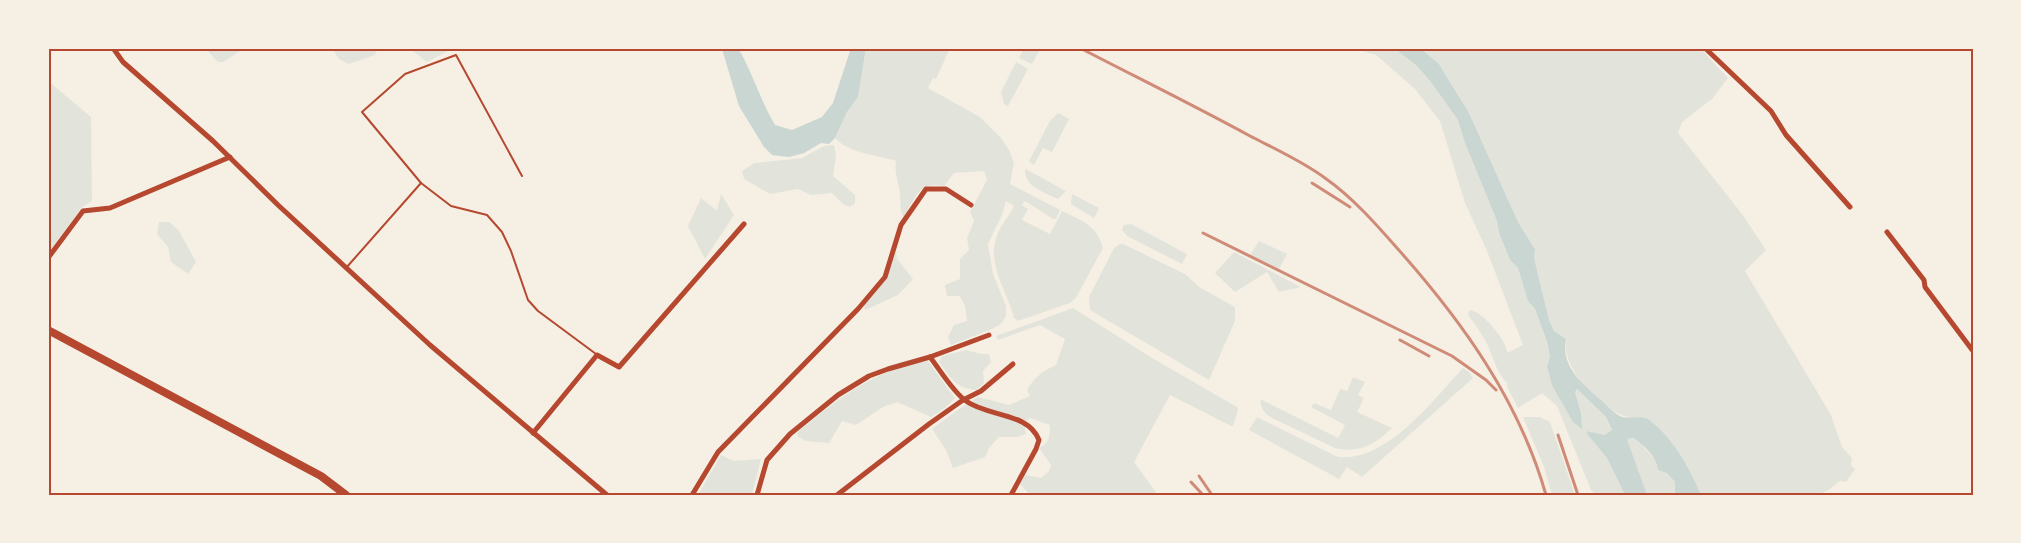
<svg xmlns="http://www.w3.org/2000/svg" width="2021" height="543" font-family="Rubik,sans-serif">
<rect width="100%" height="100%" fill="#f6efe4"/>
<g fill="#e2e4dc">
<path d="M205,48H245L223,62H218Z"/>
<path d="M332,48H378L375,55L349,64L339,59Z"/>
<path d="M409,48H454L427,62Z"/>
<path d="M866,48H950L936,79L933,78L928,88L980,117L1001,138L1009,150L1014,163L1010,184L1060,210L1056,219H1053L1025,201L1022,205L1028,209L1022,220L1050,234L1062,211C1082,221 1097,225 1103,248L1076,298L1070,303L1018,321L1014,318C1007,290 986,265 997,235C1001,225 1009,216 1014,206L1006,201L1002,215L988,244L993,274L1006,306V316L1001,324L992,329L951,345L948,337L954,325L967,321L965,306L960,296H947L945,285L960,279V259L969,250L967,238L974,221L970,212L987,180L984,171L954,173L944,186C939,186 933,184 928,186C916,190 909,208 904,218C899,210 901,203 900,194C899,183 894,173 896,161C875,154 850,154 835,138L847,112L858,97Z"/>
<path d="M1024,48H1041L1032,64L1019,58Z"/>
<path d="M1353,48H1394L1417,66L1431,82L1459,120L1465,143L1497,221L1499,233L1510,260L1518,268L1528,301L1535,309L1547,343L1550,357L1547,366L1581,413L1575,392L1577,389L1606,417L1612,431L1605,435L1588,431L1587,434L1607,458L1625,495H1596L1591,490L1557,406L1542,393L1518,408L1507,387V383C1496,372 1494,358 1487,344C1482,334 1475,324 1468,315L1469,310C1481,310 1508,341 1507,353L1523,345L1487,251L1465,203L1440,121L1415,89L1376,55Z"/>
<path d="M1420,48H1700L1728,78L1712,99L1682,122L1678,133L1742,214L1766,250L1745,271L1831,415L1842,447L1852,458L1851,466L1855,469L1846,482L1839,481L1830,489L1818,495H1701L1687,465L1633,418C1606,415 1560,369 1566,339L1554,331L1549,320L1534,258L1535,248L1518,222L1469,113L1439,64Z"/>
<path d="M1016,62L1028,69L1008,106L1004,104L1001,92Z"/>
<path d="M48,81L91,117L92,201L82,207L48,253Z"/>
<path d="M1058,113L1069,119L1052,152L1043,148L1034,165L1029,161L1050,121Z"/>
<path d="M834,145L836,156L833,176L855,195V203L850,207L843,204L832,193L811,195L798,189L770,194L744,179L742,171L754,163L802,158L824,146Z"/>
<path d="M1025,169L1031,172L1066,191L1058,199C1044,192 1024,187 1025,169Z"/>
<path d="M721,194L734,215L705,259L688,226L701,198L717,211Z"/>
<path d="M1072,194L1099,208L1094,218L1071,204Z"/>
<path d="M159,222H169L179,231L196,262L188,274L171,262L168,247L157,234Z"/>
<path d="M1131,224L1187,254L1182,264L1127,236L1122,230L1124,225Z"/>
<path d="M1259,241L1287,254L1279,269L1250,255Z"/>
<path d="M1120,244H1123L1185,274L1199,287L1235,307V321L1209,380L1090,310L1089,297L1114,248Z"/>
<path d="M896,251L897,259L913,279L898,295L865,310L864,304L887,278Z"/>
<path d="M1234,252L1301,287L1279,292L1267,272L1235,292L1215,273Z"/>
<path d="M1073,308L1152,358L1237,407L1238,410L1233,426H1231L1170,395L1134,462L1158,495H1033L1028,493L1020,484L1025,475L1041,478L1049,471L1051,465L1039,448C1050,443 1050,435 1050,425L1030,418L1024,423L1026,434L1018,437H999L989,448L985,457L953,468L946,450L932,429L956,411L978,397L1009,405L1030,396L1027,390C1034,377 1043,371 1056,365L1065,339L1040,325L998,340L996,336Z"/>
<path d="M966,350L981,354H989L991,362L983,371L984,383L976,390C955,388 951,377 939,362L942,356Z"/>
<path d="M928,361L955,398L945,408L931,417L897,402L883,407L856,425L842,421L829,443L806,441L798,437L797,433C836,400 876,368 928,361Z"/>
<path d="M1463,368L1469,372L1473,378L1362,477L1347,467L1339,479L1249,430L1257,417L1338,457C1387,462 1432,401 1463,368Z"/>
<path d="M1353,377L1365,382L1358,395L1364,398L1357,412L1392,428C1376,444 1358,454 1335,448L1272,418C1264,413 1261,409 1260,399L1338,438L1345,425L1311,407L1314,403L1331,410L1340,389L1347,391Z"/>
<path d="M1523,417H1540L1550,422L1575,495H1552L1544,467Z"/>
<path d="M1633,438L1641,444L1675,482V495H1647L1627,439Z"/>
<path d="M721,455L734,461L761,459L752,495H698Z"/>
</g>
<g fill="#c9d6d2">
<path d="M738,48C753,73 760,100 775,125L792,130L822,117L833,103L851,48H866L858,97L847,112L835,138L829,144L821,143L804,153L789,157L772,155L764,147L739,106L722,49Z"/>
<path d="M1394,48H1420L1439,64L1469,113L1518,222L1535,249L1534,258L1549,320L1554,331L1566,339C1560,366 1583,384 1601,400C1606,405 1615,414 1622,417C1631,419 1642,415 1649,420C1673,438 1690,468 1701,495H1675V482L1667,473L1658,470C1657,457 1644,445 1633,438L1627,439L1647,495H1625L1607,458L1587,434V431L1605,435L1612,430L1606,417L1577,389L1575,392L1581,413L1582,429L1573,422L1552,385L1547,366L1550,357L1547,342L1535,309L1528,301L1518,268L1510,260L1499,233L1497,221L1465,143L1458,120L1431,82L1417,66Z"/>
</g>
<g fill="none" stroke-linecap="round" stroke-linejoin="round">
<g stroke="#b5482f" stroke-width="2">
<path d="M522,176L456,55L405,74L362,112L421,183L451,206L487,215L502,232L511,251L528,300L538,311L596,354"/>
<path d="M346,268L421,183"/>
</g>
<g stroke="#b5482f" stroke-width="5">
<path d="M113,48L123,62L213,141L278,205L430,345L607,495"/>
<path d="M1705,48L1771,111L1786,135L1850,207"/>
<path d="M1887,232L1924,280L1925,287L1973,351"/>
<path d="M48,258L83,211L110,208L230,157"/>
<path d="M930,357C940,370 953,392 966,401C988,417 1028,412 1039,440L1036,449L1011,495"/>
<path d="M533,433L597,355L619,367L744,224"/>
<path d="M692,495L718,452L858,309L885,277L901,225L926,189H946L971,205"/>
<path d="M757,495L767,460L790,434L838,395L869,376L888,369L930,357L989,335"/>
<path d="M837,495L929,424L963,400L981,391L1013,364"/>
</g>
<path stroke="#b5482f" stroke-width="8" d="M48,330L321,476L346,495"/>
<g stroke="#cf8b77" stroke-width="3">
<path d="M1080,48C1136,77 1193,105 1250,136C1275,149 1302,161 1325,178C1352,197 1375,223 1397,248C1462,321 1519,400 1546,495"/>
<path d="M1312,183L1350,207"/>
<path d="M1203,233L1452,356L1486,380L1496,390"/>
<path d="M1400,340L1429,356"/>
<path d="M1558,435L1578,495"/>
<path d="M1199,476L1212,495"/>
<path d="M1191,482L1203,495"/>
</g>
</g>
<rect width="2021" height="543" fill="none" stroke="#f6efe4" stroke-width="99"/>
<rect x="50" y="50" width="1922" height="444" fill="none" stroke="#b5482f" stroke-width="2"/>
</svg>
